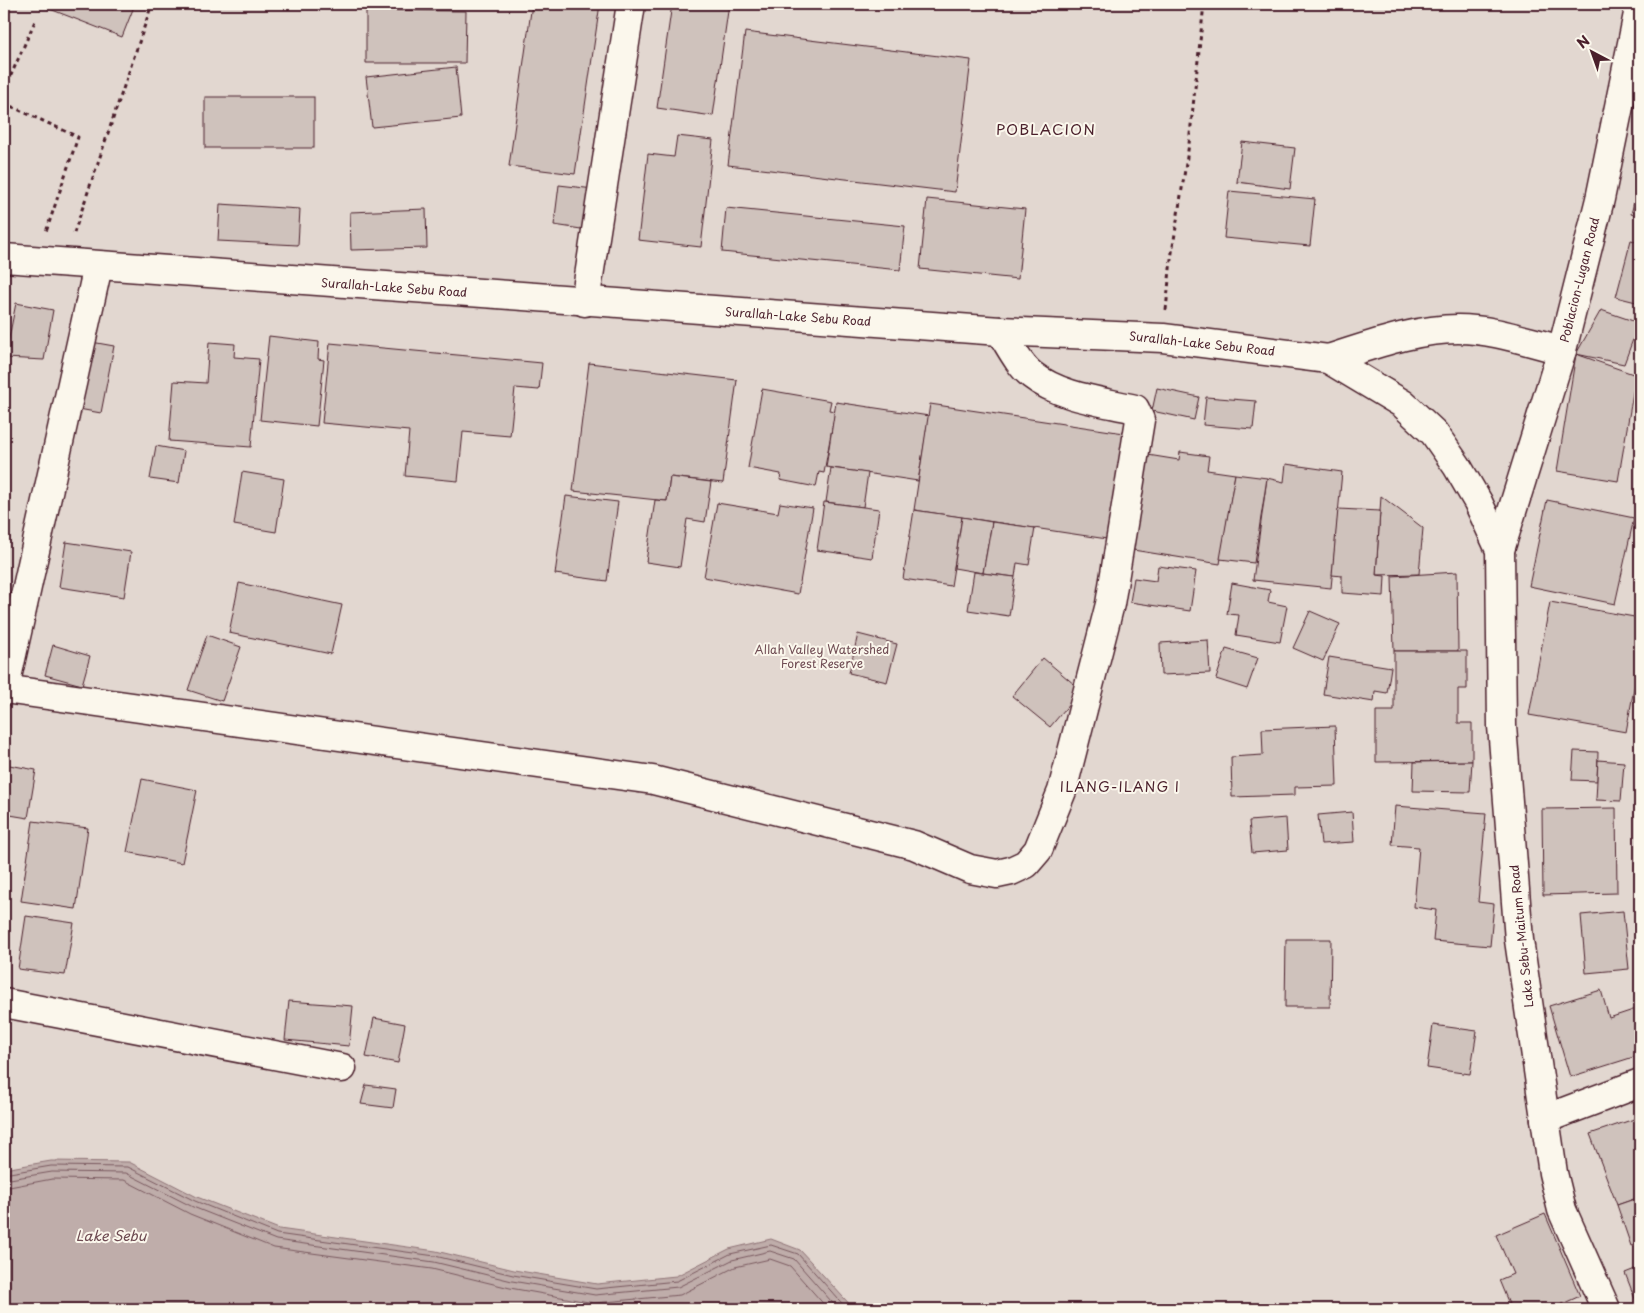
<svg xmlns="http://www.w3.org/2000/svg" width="1644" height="1313" font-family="'Playpen Sans',sans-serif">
<rect width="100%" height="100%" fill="#fbf7ec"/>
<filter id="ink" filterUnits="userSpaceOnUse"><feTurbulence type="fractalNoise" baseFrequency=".02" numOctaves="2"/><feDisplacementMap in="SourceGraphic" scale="10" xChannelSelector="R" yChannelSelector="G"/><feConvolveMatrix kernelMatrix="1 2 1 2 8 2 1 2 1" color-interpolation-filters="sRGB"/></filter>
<g filter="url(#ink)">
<rect fill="#e2d7d0" stroke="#967b7e" x="4" y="4" width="1636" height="1305"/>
<path fill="#bfadaa" stroke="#907477" d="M51,1161L129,1162L197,1197L279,1229L436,1251L514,1270L597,1284L676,1276L729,1249L771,1239L800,1250L854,1309H4V1169Z"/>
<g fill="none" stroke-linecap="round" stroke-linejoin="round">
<g stroke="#79585e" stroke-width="1">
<path d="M4,1174L51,1166L128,1167L195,1201L277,1234L435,1256L513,1275L596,1289L677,1281L730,1254L771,1245L798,1254L847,1309"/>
<path d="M4,1180L52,1172L126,1173L193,1207L276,1240L434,1262L512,1281L595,1295L678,1287L732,1260L770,1251L794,1259L838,1309"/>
<path d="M4,1188L52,1179L124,1180L190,1214L274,1248L432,1269L510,1288L594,1303L680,1295L735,1267L770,1259L790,1266L828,1309"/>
</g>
</g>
<g fill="#cfc2bc" stroke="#4a1f2b">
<path d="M37,4H135L122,37Z"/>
<path d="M532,4H600L575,174L509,166Z"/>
<path d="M672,4H729L713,116L657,108Z"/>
<path d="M366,10L466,11L465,63H366Z"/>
<path d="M745,32L971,60L955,192L728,165Z"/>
<path d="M456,67L461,118L372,127L366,77Z"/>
<rect x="205" y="97" width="109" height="51"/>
<path d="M677,136L713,140L701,247L638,240L648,154L674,157Z"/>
<path d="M1242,142L1295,148L1290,189L1237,182Z"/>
<path d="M1640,180V217L1631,214Z"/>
<path d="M559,185L594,189L588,230L554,225Z"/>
<path d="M1229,191L1315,199L1310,246L1224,238Z"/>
<path d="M927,199L1025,209L1018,279L920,269Z"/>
<path d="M220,204L300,209L298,245L218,241Z"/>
<path d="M726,208L905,226L900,270L722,252Z"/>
<path d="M426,209L427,248L351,250L350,212Z"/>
<path d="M1631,240L1640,242V303L1616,297Z"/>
<path d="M16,303L53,310L44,360L5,358Z"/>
<path d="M1601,310L1639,323L1624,364L1576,354Z"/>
<path d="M269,336L319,342L318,359L324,360L317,426L260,420Z"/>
<path d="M86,341L114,346L101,413L73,408Z"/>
<path d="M209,342L235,344L234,357L259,359L251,447L169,441L174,381L206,383Z"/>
<path d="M330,343L542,363L539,390L515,388L510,436L463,432L458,481L405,476L409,431L322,423Z"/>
<path d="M1576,354L1636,375L1618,481L1557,471Z"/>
<path d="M589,363L737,380L723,483L670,477L667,501L573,491Z"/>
<path d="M1157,388L1199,397L1194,420L1152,411Z"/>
<path d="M762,389L831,401L829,410L835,411L824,473L819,472L816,487L780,480L781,474L748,468Z"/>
<path d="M1206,397L1256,401L1253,429L1203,425Z"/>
<path d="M836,402L929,416L918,481L826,467Z"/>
<path d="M930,404L1124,433L1107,539L914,510Z"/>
<path d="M156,446L184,451L179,483L150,479Z"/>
<path d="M1180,452L1209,456L1207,470L1235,474L1220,564L1133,550L1148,455L1179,460Z"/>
<path d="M1286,464L1342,472L1331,588L1253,580L1267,478L1284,482Z"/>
<path d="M831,468L868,473L863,507L826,502Z"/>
<path d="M242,472L284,479L276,532L234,525Z"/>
<path d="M1235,474L1267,478L1254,563L1220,559Z"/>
<path d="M670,477L711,482L705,522L687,519L680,567L646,562L655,500L667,501Z"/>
<path d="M566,496L618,502L607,581L555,574Z"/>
<path d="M1381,496L1423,528L1419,574L1376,575Z"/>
<path d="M1547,500L1634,518L1615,604L1529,586Z"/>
<path d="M824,502L879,509L872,558L817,550Z"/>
<path d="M717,503L778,513L780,503L813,508L798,594L704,577Z"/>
<path d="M1338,509L1380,511L1376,575L1385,576L1384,596L1342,593V576L1332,575Z"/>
<path d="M914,510L962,517L951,586L903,579Z"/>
<path d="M962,517L992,522L983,573L954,568Z"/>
<path d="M992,522L1035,528L1029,565L1017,563L1015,577L983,573Z"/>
<path d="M66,542L131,552L124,597L59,587Z"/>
<path d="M1158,566L1196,571L1190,611L1130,602L1134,578L1156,581Z"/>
<path d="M974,572L1015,577L1009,616L968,610Z"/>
<path d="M1457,572L1458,651H1394L1392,576Z"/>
<path d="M239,583L342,605L331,654L229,633Z"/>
<path d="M1232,583L1270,590L1268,602L1287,606L1280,642L1236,635L1239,615L1227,614Z"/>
<path d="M1550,602L1640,618V656L1626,732L1529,715Z"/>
<path d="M1310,611L1340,624L1323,661L1293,648Z"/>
<path d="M858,634L897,644L887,682L849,673Z"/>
<path d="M207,635L241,647L222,701L188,690Z"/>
<path d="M1208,640L1210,673L1161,675L1160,643Z"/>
<path d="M53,645L90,656L82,685L45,675Z"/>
<path d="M1226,649L1258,658L1247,689L1216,679Z"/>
<path d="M1394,651H1467V689H1458V723H1472V761L1376,762V711H1394Z"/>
<path d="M1329,657L1391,667L1387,693L1375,691L1374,702L1323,694Z"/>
<path d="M1043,658L1081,690L1050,727L1012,696Z"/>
<path d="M1335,726L1337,786L1295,787V795L1232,797L1231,757L1263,755L1262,729Z"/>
<path d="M1574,751L1598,752L1597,781L1572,780Z"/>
<path d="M1598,760L1624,762L1621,801L1596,800Z"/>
<path d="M1472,761L1470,792L1413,791L1414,762Z"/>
<path d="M4,764L36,770L28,818L4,814Z"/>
<path d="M142,779L197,790L182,863L127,852Z"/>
<path d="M1395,806L1486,813L1478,902L1494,904L1490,946L1433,941L1436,910L1414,907L1419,847L1392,845Z"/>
<path d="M1616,808L1617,893L1543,895L1542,809Z"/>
<path d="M1352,812L1354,842L1321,844L1318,815Z"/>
<path d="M1286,818L1288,850L1252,853L1249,821Z"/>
<path d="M33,821L88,828L76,909L21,901Z"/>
<path d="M1623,911L1629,969L1586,973L1581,915Z"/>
<path d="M26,916L74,923L65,975L18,969Z"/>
<path d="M1286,939H1331L1330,1007H1285Z"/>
<path d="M1601,990L1609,1018L1636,1009L1640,1024V1055L1570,1077L1549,1006Z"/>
<path d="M289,1001L353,1006L349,1046L285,1040Z"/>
<path d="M374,1018L405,1024L398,1063L366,1057Z"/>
<path d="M1433,1025L1477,1031L1470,1074L1427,1068Z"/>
<path d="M366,1085L396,1089L393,1108L361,1104Z"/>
<path d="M1640,1117V1197L1617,1205L1590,1134Z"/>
<path d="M1640,1197V1243L1631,1246L1617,1205Z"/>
<path d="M1545,1214L1580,1296L1551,1309H1511L1499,1280L1513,1274L1496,1235Z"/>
<path d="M1640,1267V1309H1639L1625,1273Z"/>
<path d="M1585,1304L1587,1309H1571Z"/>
</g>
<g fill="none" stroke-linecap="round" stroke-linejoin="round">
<defs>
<g id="minor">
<path d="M585,302L631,4"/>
<path d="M4,689L653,780L914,845L970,869L997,874L1011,871L1026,864L1038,850L1062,791L1110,604L1140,420L1135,409C1101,401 1060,397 1032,375C1018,364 1010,346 1000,331"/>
<path d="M4,691L98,266"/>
<path d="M4,1003L342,1068"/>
<path d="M1545,1119L1640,1083"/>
</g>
<g id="secondary">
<path d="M1328,359C1370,346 1414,329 1458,329C1494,329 1528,342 1562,350"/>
<path d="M1500,550L1562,350L1600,199L1640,4"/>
</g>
<path id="primary" d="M4,258L1000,331L1163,338L1328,359L1403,404L1434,433L1457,466L1478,502L1500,550L1502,726L1519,940L1553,1173L1562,1210L1606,1309"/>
</defs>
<use href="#minor" stroke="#4a1f2b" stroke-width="31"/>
<use href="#secondary" stroke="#4a1f2b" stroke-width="31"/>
<use href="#primary" stroke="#4a1f2b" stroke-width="31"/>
<g stroke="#4a1f2b" stroke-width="3" stroke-dasharray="4 4" stroke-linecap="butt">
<path d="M4,91L35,21"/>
<path d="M4,103L78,137L46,232"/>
<path d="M74,233L152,4"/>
<path d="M1166,310L1171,259L1189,144L1204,4"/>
</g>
<use href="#minor" stroke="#fbf7ec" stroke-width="28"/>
<use href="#secondary" stroke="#fbf7ec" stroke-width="28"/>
<use href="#primary" stroke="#fbf7ec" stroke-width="28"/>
</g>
</g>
<g text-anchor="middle" stroke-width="4" stroke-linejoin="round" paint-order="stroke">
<g font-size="12" fill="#4a1f2b" stroke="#fbf7ec">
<text transform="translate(1580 280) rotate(-76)" y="4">Poblacion-Lugan Road</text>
<text transform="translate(394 288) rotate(4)" y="4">Surallah-Lake Sebu Road</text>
<text transform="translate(798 317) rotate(4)" y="4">Surallah-Lake Sebu Road</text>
<text transform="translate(1202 344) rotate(6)" y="4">Surallah-Lake Sebu Road</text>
<text transform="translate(1522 936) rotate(-96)" y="4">Lake Sebu-Maitum Road</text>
</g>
<g font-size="12" fill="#704d54" stroke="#fbf7ec">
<text x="822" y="654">Allah Valley Watershed<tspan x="822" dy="14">Forest Reserve</tspan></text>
</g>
<g font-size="14" letter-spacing="1" fill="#4a1f2b" stroke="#fbf7ec">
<text x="1120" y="792">ILANG-ILANG I</text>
</g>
<g font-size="14" font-style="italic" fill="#6d4a51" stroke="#fbf7ec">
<text x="111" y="1241">Lake Sebu</text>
</g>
<g font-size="15" letter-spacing="1" fill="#4a1f2b" stroke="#fbf7ec">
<text x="1046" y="135">POBLACION</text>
</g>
</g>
<rect width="1644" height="1313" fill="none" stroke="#fbf7ec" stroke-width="20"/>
<rect x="10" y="10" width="1624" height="1293" fill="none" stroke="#4a1f2b" stroke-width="2" filter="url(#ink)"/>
<g transform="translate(1592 52) rotate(319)" stroke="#fbf7ec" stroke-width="4" paint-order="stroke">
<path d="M0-4L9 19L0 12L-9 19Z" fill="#4a1f2b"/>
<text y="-8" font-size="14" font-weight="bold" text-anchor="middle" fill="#4a1f2b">N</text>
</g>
</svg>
